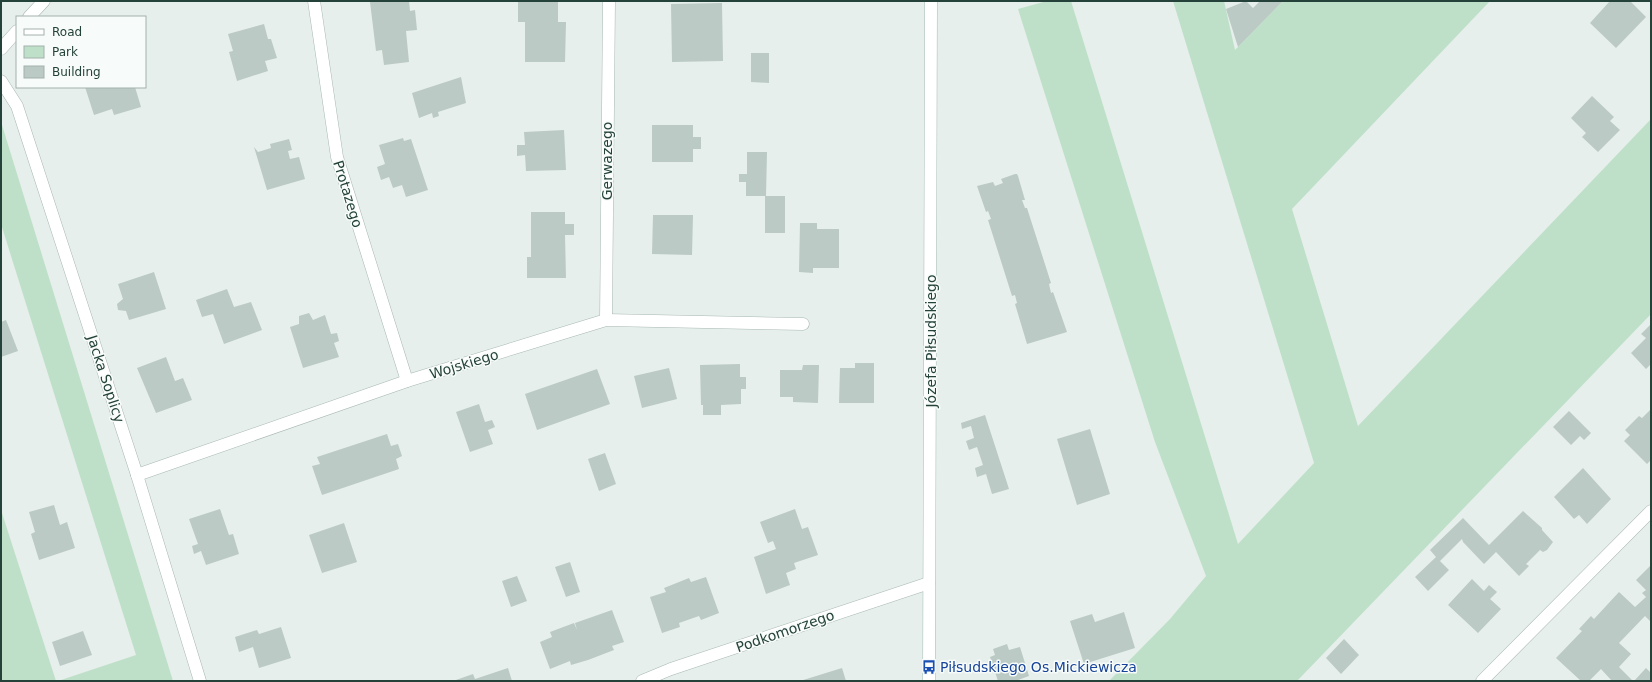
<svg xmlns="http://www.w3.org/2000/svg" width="1652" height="682" font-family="'DejaVu Sans',sans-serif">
<rect width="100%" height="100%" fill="#e6efeb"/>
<g fill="#bfe0c8">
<path d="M1047,1H1071L1238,544L1314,463L1173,1H1224L1235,50L1283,1H1490L1292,209L1358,426L1651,119V314L1297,681H1109L1170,619L1206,576L1155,442L1018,9Z"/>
<path d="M1,125H2L173,681H58L136,655L1,224Z"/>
<path d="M1,510L56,681H1Z"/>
</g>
<g fill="#bbcac4">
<path d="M381,1H409L410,11L415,10L417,30L406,31L409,62L384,65L382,50L376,51L370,2Z"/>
<path d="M518,1H558V22H566L565,62H525V22H518Z"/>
<path d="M1246,1L1253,8L1260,1H1283L1238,47L1226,9Z"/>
<path d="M1610,1H1630L1646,17L1616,48L1590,23Z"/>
<path d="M722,3L723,61L672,62L671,4Z"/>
<path d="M264,24L268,39H271L277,58L265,61L268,71L237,81L229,52L233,51L228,34Z"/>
<path d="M751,53H769V83L751,82Z"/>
<path d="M461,77L466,103L438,112L439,116L433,118L432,113L419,118L412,93Z"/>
<path d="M85,87H135L141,107L114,115L112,109L94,115Z"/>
<path d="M1592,96L1614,117L1610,121L1620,130L1598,152L1582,137L1586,133L1571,118Z"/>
<path d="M652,125H693V137H701V149H693V162H652Z"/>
<path d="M564,130L566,170L526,171L525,155L517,156V145H525L524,132Z"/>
<path d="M403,138L404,141L411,139L428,190L406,197L402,185L393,188L389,177L381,180L377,167L385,164L379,145Z"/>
<path d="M289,139L292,150L288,151L290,159L299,157L305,179L267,190L254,147L258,152L271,148L270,144Z"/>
<path d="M747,152H767L766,196H746V182H739V174H747Z"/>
<path d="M1015,174H1017L1018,176L1025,200H1022L1025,208H1027L1051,283L1049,284L1051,293L1053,292L1067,332L1027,344L1015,304L1017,303L1015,295L1012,296L988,220L991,219L988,211L986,212L977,186L993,182L995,186L1003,183L1001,179Z"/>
<rect x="765" y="196" width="20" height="37"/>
<path d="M531,212H565V224H574V235H565L566,278H527V257H531Z"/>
<path d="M653,215H693L692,255L652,254Z"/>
<path d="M800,223H817V229H839V268H813V273L799,272Z"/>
<path d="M154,272L166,309L129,320L126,311L118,310L117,304L123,299L118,284Z"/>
<path d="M227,289L234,307L251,302L262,330L224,344L213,314L202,317L196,300Z"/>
<path d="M309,313L313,320L325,315L331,334L337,333L339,341L334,343L339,357L303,368L290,327L299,324V316Z"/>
<path d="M6,320L18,351L1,357V322Z"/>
<path d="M1651,324V364L1646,369L1631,353L1646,338L1641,334Z"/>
<path d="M166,357L175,381L183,378L192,400L156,413L137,368Z"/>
<path d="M855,363H874V403H839L840,368H855Z"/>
<path d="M740,364V377H746V389H741V404L721,405V415H703V405H701L700,365Z"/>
<path d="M803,365H819L818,403L793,402V397H780V370H802Z"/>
<path d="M669,368L677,399L642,408L634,376Z"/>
<path d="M597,369L610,404L537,430L525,394Z"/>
<path d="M479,404L485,422L492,420L495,427L488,430L493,444L470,452L456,412Z"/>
<path d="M1651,409V460L1647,464L1624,441L1630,435L1625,430L1639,416L1642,418Z"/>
<path d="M1569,411L1591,433L1584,440L1580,436L1571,445L1553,427Z"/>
<path d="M985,415L1009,489L992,494L986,474L977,477L975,468L983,465L977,447L969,450L966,441L974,438L971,426L962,429L961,423Z"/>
<path d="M1090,429L1110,494L1077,505L1057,439Z"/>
<path d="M387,434L391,446L398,444L402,456L396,459L399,469L322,495L312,466L320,464L317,457Z"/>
<path d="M605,453L616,484L599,491L588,459Z"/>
<path d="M1583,468L1611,499L1587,524L1579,515L1574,519L1554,497Z"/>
<path d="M54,505L60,525L67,522L75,548L39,560L31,534L35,532L29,512Z"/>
<path d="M220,509L229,535L233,534L239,554L206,565L201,551L194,554L192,546L198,544L189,519Z"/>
<path d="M795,509L802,529L808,527L818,555L794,563L796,569L786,573L790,585L766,594L754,557L776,549L773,541L768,543L760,522Z"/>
<path d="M1523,511L1542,528V530L1553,542L1547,550L1543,552L1540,550L1526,564L1529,566L1519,576L1496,552L1484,564L1463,542L1462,539L1440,561L1449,570L1428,591L1415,577L1436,557L1430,550L1463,518L1489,545Z"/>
<path d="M344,523L357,562L322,573L309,535Z"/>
<path d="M570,562L580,592L566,597L555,567Z"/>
<path d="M1651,565V622L1645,616L1619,643L1631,654L1619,667L1633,681H1612L1601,669L1589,681H1581L1556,658L1582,631L1579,629L1591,616L1594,619L1619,592L1635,607L1646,597L1642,593L1646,590L1636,580Z"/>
<path d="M517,576L527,601L511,607L502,581Z"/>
<path d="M706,577L719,613L701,620L699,616L679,623L680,627L662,633L650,597L666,592L664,588L689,578L691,582Z"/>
<path d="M1472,579L1484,591L1489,585L1497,592L1490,599L1501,609L1478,633L1448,605Z"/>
<path d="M612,610L624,642L612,646L614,650L588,660L571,665L570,661L550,669L540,642L552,637L550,632L574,623L577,630L575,623Z"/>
<path d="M1124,612L1135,648L1084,664L1070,621L1092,614L1095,622Z"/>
<path d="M281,627L291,658L259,668L253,647L239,652L235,637L257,630L259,634Z"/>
<path d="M83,631L92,655L60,666L52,642Z"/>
<path d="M1344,639L1359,655L1341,674L1326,658Z"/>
<path d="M1007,644L1009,650L1020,647L1029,676L1015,681H998L990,657L995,655L993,649Z"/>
<path d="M508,668L512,681H453L473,674L475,679Z"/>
<path d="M842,668L846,681H800Z"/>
<path d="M1646,668L1651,673V681H1634Z"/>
</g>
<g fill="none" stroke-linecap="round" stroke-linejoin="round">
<defs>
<g id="street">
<path d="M314,1L337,157L407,381"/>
<path d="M29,17L44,1"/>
<path d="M1,49L17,31"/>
<path d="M1,81L17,106L137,475L200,681"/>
<path d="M606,320L609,1"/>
<path d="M137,475L407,381L606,320L803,324"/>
<path d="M642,681L671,669L929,583"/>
<path d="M1482,681L1651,511"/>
</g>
<path id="secondary" d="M929,681L931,1"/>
</defs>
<use href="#street" stroke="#a8b8b2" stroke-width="13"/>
<use href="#secondary" stroke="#a4bbb3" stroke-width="13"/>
<use href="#street" stroke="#fff" stroke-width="12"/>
<use href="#secondary" stroke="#fff" stroke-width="12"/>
</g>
<defs>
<symbol id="bus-bare" viewBox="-9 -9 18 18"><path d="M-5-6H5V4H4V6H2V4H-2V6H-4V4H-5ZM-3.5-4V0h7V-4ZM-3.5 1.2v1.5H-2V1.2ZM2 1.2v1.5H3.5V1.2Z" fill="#1a4fb4" stroke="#f7fbf9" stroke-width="2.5" paint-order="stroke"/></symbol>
</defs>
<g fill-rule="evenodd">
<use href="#bus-bare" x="919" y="657" width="20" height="20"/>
</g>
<g text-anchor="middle" stroke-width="3" stroke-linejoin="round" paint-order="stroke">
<g font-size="14" fill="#24423a" stroke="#f7fbf9">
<text transform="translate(607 161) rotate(-90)" y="5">Gerwazego</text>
<text transform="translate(348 194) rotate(73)" y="5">Protazego</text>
<text transform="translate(931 341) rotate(-90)" y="5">Józefa Piłsudskiego</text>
<text transform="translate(464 364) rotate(-17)" y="5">Wojskiego</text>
<text transform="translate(106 379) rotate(72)" y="5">Jacka Soplicy</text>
<text transform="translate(785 631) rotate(-19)" y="5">Podkomorzego</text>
</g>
<g font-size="14" fill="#164399" stroke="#f7fbf9" text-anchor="start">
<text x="940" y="672">Piłsudskiego Os.Mickiewicza</text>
</g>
</g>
<rect width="1652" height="682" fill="none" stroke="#24423a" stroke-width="4"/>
<rect x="16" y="16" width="130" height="72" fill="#f7fbf9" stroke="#a3b1ad"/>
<rect x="24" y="29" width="20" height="6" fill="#ffffff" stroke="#a3b1ad"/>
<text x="52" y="36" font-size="12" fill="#24423a">Road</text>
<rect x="24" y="46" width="20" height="12" fill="#bfe0c8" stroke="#a3b1ad"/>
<text x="52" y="56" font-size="12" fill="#24423a">Park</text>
<rect x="24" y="66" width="20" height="12" fill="#bbcac4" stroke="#a3b1ad"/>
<text x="52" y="76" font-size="12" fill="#24423a">Building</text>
</svg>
